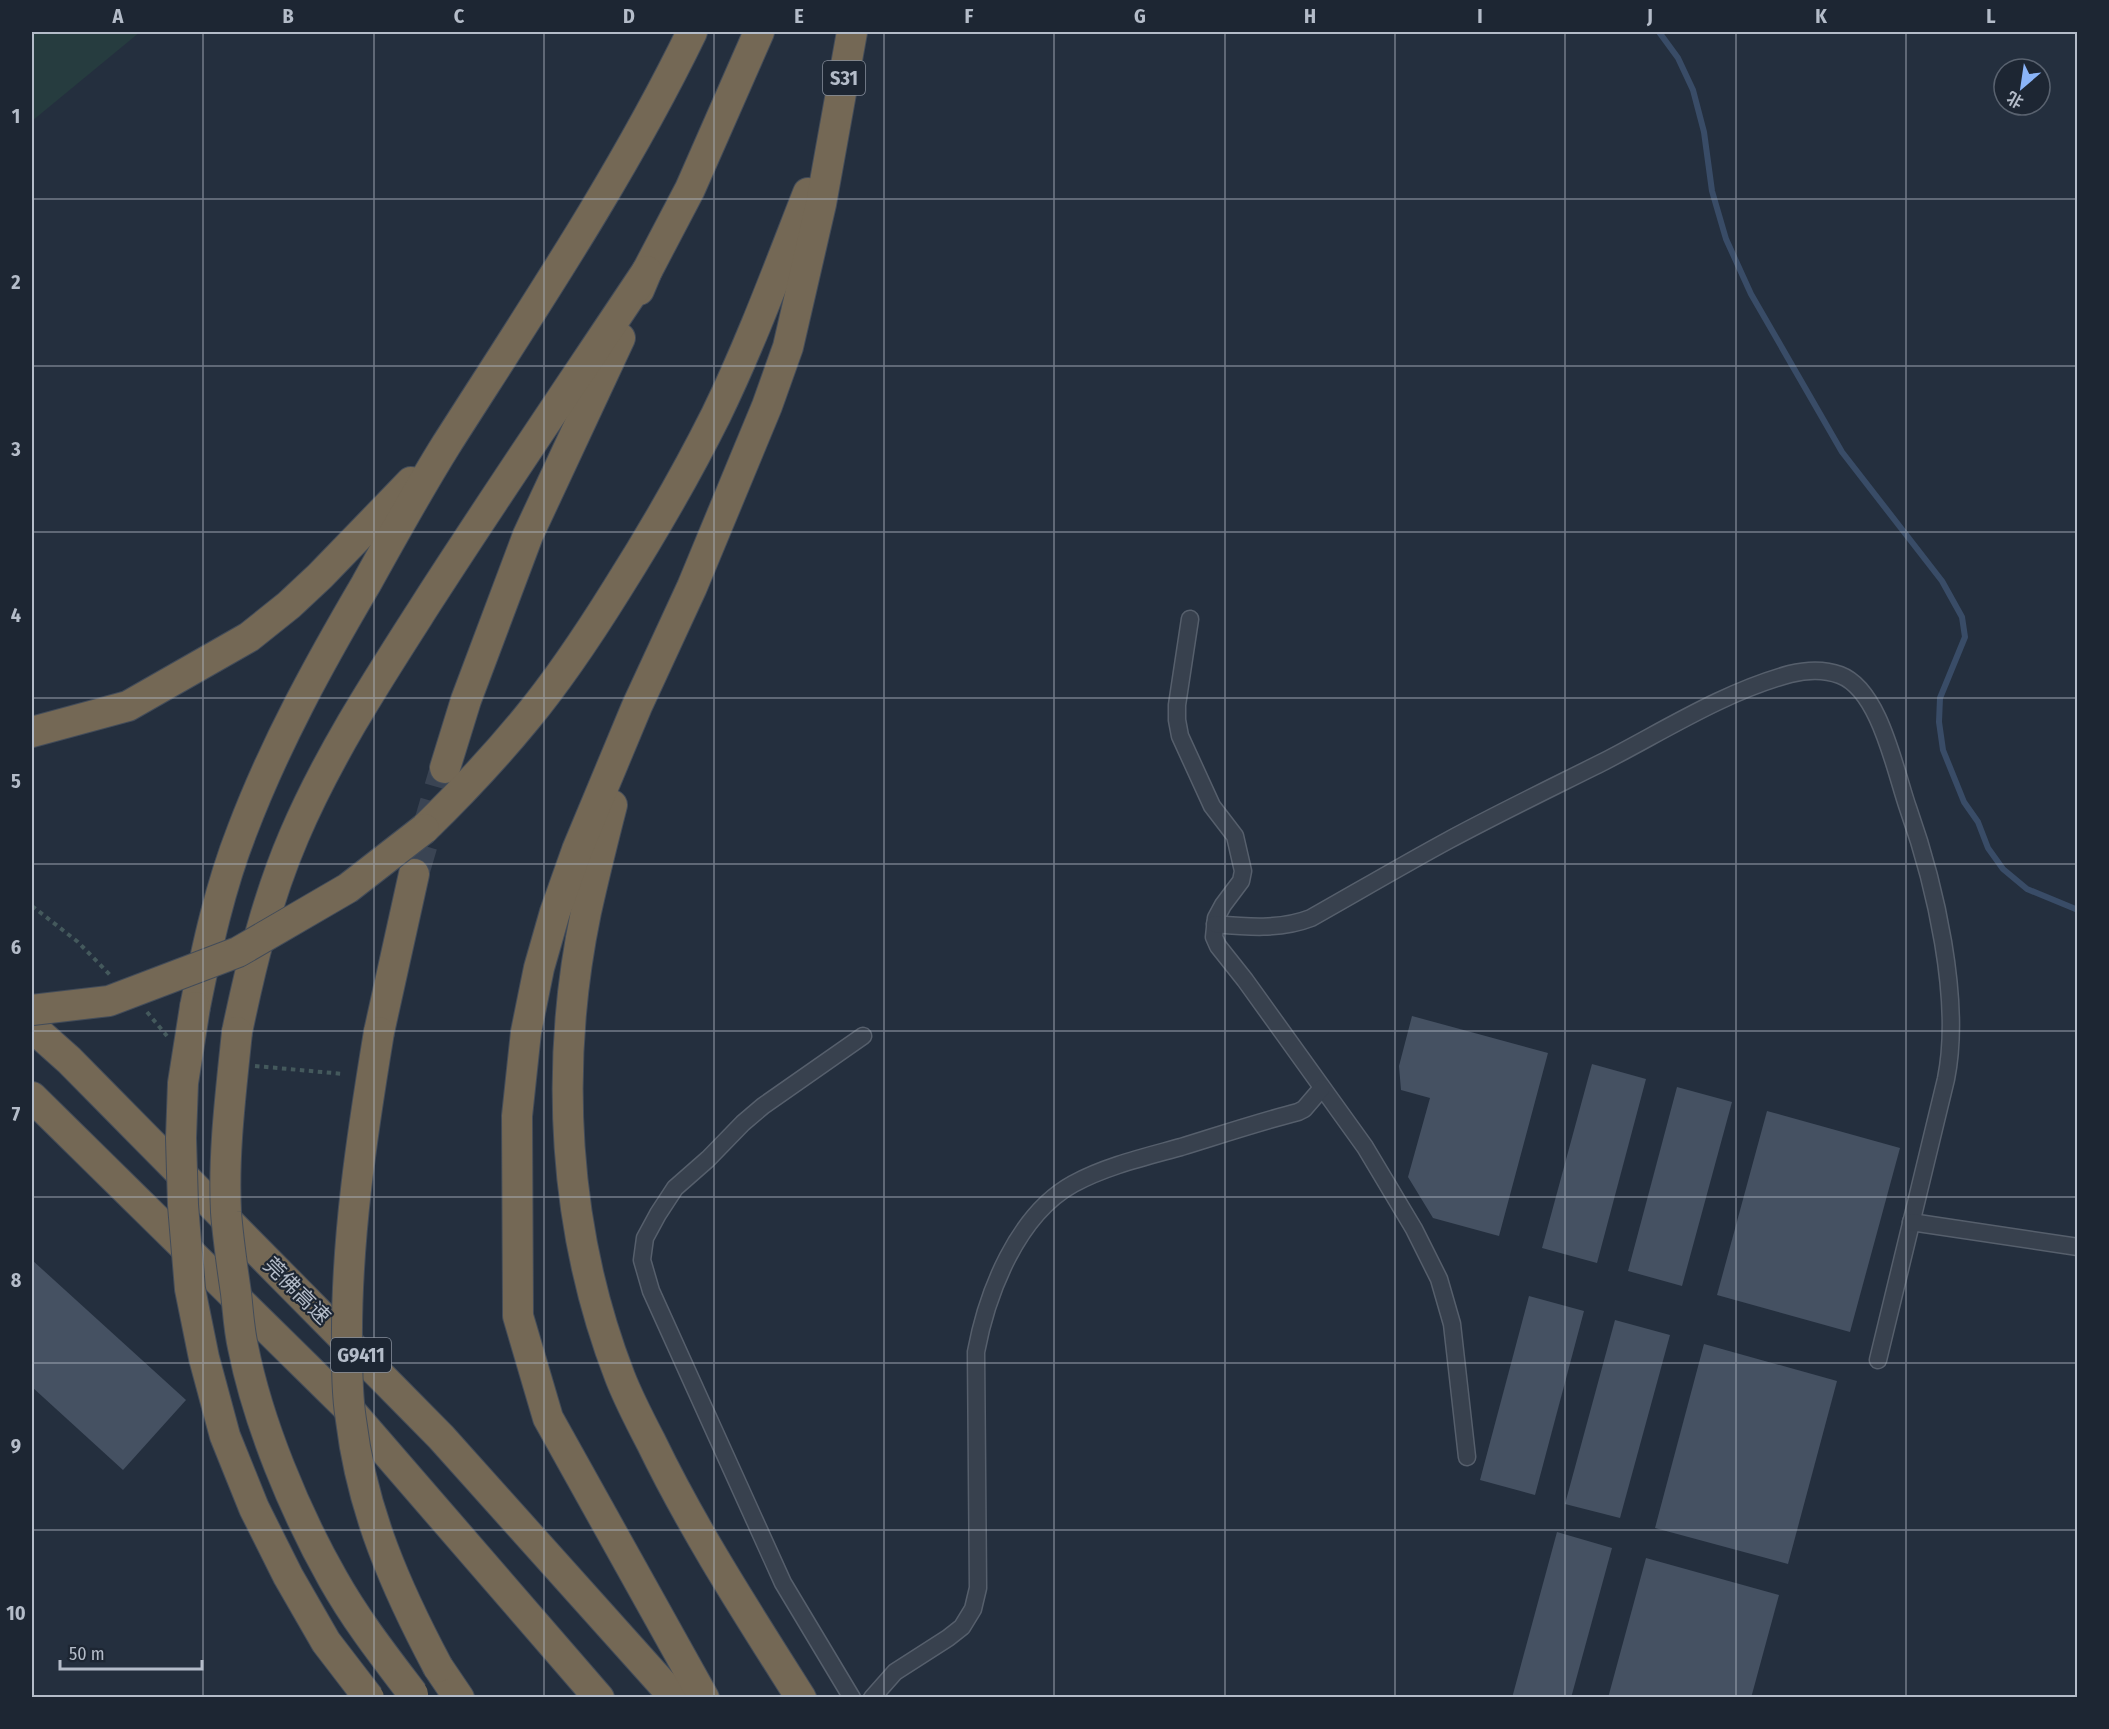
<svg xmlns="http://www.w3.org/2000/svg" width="2109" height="1729" font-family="'Fira Sans Condensed','Noto Sans SC',sans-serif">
<rect width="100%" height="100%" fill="#242f3e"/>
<path fill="#263c3f" d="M32,32H140L32,121Z"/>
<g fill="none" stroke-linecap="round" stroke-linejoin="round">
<path stroke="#394c67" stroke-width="6" d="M1659,32L1678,58L1693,90L1704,132L1712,191L1726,239L1751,294L1842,452L1942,581L1962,617L1965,637L1940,698L1939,722L1943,750L1964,802L1978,822L1988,848L2003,869L2027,889L2078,910"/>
</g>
<g fill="#455162">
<path d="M1412,1016L1548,1053L1499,1236L1433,1218L1408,1177L1430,1098L1401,1090L1399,1066Z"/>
<path d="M1592,1064L1646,1079L1597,1263L1542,1248Z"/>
<path d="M1677,1087L1732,1102L1682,1286L1628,1271Z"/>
<path d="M1767,1111L1900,1148L1850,1332L1717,1295Z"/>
<path d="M32,1260L186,1400L123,1470L32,1387Z"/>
<path d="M1529,1296L1584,1311L1535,1495L1480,1480Z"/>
<path d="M1615,1320L1670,1335L1620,1518L1565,1504Z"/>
<path d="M1704,1344L1837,1381L1788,1564L1655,1528Z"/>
<path d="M1557,1532L1612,1548L1571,1698H1512Z"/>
<path d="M1646,1558L1779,1595L1751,1698H1608Z"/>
</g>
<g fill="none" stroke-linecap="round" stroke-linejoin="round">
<path stroke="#3a4453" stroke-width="30" stroke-dasharray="30 15" stroke-linecap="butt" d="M414,874L445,768"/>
<defs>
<g id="minor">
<path d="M1190,619L1177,705V720L1180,736L1212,806L1235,836L1243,871L1241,881L1223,905L1216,918L1214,937L1218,946L1245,980L1365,1147L1414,1229L1439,1279L1452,1324L1467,1457"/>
<path d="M1215,924C1247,927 1280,930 1311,918C1357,892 1403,865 1449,840C1501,812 1553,787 1605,761C1665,730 1724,692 1790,674C1806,670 1824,669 1840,675C1880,690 1895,771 1908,808C1935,884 1962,1000 1946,1079L1878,1360"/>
<path d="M1911,1222L2078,1247"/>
<path d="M852,1698L783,1583L651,1291L642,1260L645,1238L658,1214L675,1188L708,1159L743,1123L763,1106L863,1036"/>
<path d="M872,1698L895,1672L948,1638L962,1627L973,1609L978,1588L976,1352C987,1293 1017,1215 1073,1184C1106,1166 1145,1157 1181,1147C1220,1135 1259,1122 1298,1112L1304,1109L1322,1088"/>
</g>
<g id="motorway">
<path d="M639,290L647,271L690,189L759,32"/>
<path d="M32,732L128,706L249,637L289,605L320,576L411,482"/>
<path d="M445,768L466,700L528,535L620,338"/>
<path d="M612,805C603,840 594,876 586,912C554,1066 563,1230 620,1377C629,1400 640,1421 651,1442C694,1531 748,1614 801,1698"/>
<path d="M424,829C460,794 494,758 526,719C560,678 589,634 617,589C653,532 686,475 716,415C751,343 779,267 808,193"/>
<path d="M195,1007C207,947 220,887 242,831C275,744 319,664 366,584C392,537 418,490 446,445C532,310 622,176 692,32"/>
<path d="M32,1027L69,1060L441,1437L675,1698"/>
<path d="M237,1032C251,965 267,899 294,836C329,754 378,679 426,604C498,492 573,382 647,271"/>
<path d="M379,1032L414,874"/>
<path d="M32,1097L348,1408L599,1698"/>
<path d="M438,1667L459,1698"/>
<path d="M704,1698L548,1418L518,1316L517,1116L526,1032L539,968L555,912L577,850L637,706L692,587L767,406L788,347L821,204L852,32"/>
</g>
</defs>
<use href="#minor" stroke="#565f6c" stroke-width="19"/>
<use href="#motorway" stroke="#434c59" stroke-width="32"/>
<g stroke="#44595c" stroke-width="4" stroke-dasharray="4.5 4.5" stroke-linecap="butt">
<path d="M32,906L78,942L112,977"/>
<path d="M147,1012L167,1036"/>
<path d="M255,1066L344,1074"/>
</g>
<use href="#minor" stroke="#38414e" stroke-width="16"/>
<use href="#motorway" stroke="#746855" stroke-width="30"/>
<defs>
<g id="motorway-bridge">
<path d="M195,1007L183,1083L181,1138L183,1205L190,1289L204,1358L225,1436L254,1508L288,1576L326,1642L369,1698"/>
<path d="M32,1010L109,1001L238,952L348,888L424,829"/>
<path d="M237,1032C231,1092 223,1152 226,1212C228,1239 232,1266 236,1293C238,1311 239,1330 243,1347C258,1423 295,1512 333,1579C356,1620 385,1657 413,1694"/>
<path d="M379,1032C362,1135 346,1239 347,1343C347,1369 347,1395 351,1420C362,1511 396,1588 438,1667"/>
</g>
</defs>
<use href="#motorway-bridge" stroke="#434c59" stroke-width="32" stroke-linecap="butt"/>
<use href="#motorway-bridge" stroke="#746855" stroke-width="30"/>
</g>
<path fill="none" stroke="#b4bcc9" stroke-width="1.5" stroke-opacity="0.55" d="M203,32V1698M374,32V1698M544,32V1698M714,32V1698M884,32V1698M1054,32V1698M1225,32V1698M1395,32V1698M1565,32V1698M1736,32V1698M1906,32V1698M32,199H2078M32,366H2078M32,532H2078M32,698H2078M32,864H2078M32,1031H2078M32,1197H2078M32,1363H2078M32,1530H2078"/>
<g text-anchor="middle" stroke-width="4.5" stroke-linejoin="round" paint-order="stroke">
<g fill="#1d2633" stroke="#878f9c" stroke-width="1.5">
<rect x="823" y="61" width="42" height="34" rx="4.5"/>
<rect x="331" y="1338" width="60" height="34" rx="4.5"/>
</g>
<g font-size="20" font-weight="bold" fill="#b4bcc9">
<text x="844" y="85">S31</text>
<text x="361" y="1362">G9411</text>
</g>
<g font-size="21" fill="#b4bcc9" stroke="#1d2633">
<text transform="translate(297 1291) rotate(45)" y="7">莞佛高速</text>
</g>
</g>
<rect width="2109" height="1729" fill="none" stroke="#1d2633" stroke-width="66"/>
<g transform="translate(2022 87) rotate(209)"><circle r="28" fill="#1d2633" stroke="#59626f" stroke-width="1.5"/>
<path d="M0-4.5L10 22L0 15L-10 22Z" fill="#8ab4f8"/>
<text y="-9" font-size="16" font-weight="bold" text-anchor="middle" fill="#b4bcc9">北</text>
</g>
<path d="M60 1660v9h142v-9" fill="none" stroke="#b4bcc9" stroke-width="3"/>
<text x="69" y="1660" font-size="18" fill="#b4bcc9" stroke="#1d2633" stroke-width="4.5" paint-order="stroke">50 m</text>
<rect x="33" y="33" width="2043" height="1663" fill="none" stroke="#b4bcc9" stroke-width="2"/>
<g font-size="20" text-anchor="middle" font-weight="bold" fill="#b4bcc9">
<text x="118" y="23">A</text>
<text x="288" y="23">B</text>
<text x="459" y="23">C</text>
<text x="629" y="23">D</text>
<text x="799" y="23">E</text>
<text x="969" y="23">F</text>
<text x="1140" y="23">G</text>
<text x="1310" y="23">H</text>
<text x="1480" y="23">I</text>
<text x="1650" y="23">J</text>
<text x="1821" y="23">K</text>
<text x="1991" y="23">L</text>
<text x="16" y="123">1</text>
<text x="16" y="289">2</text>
<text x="16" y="456">3</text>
<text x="16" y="622">4</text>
<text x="16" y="788">5</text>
<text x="16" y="954">6</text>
<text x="16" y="1121">7</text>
<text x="16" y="1287">8</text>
<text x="16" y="1453">9</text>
<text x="16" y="1620">10</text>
</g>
</svg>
